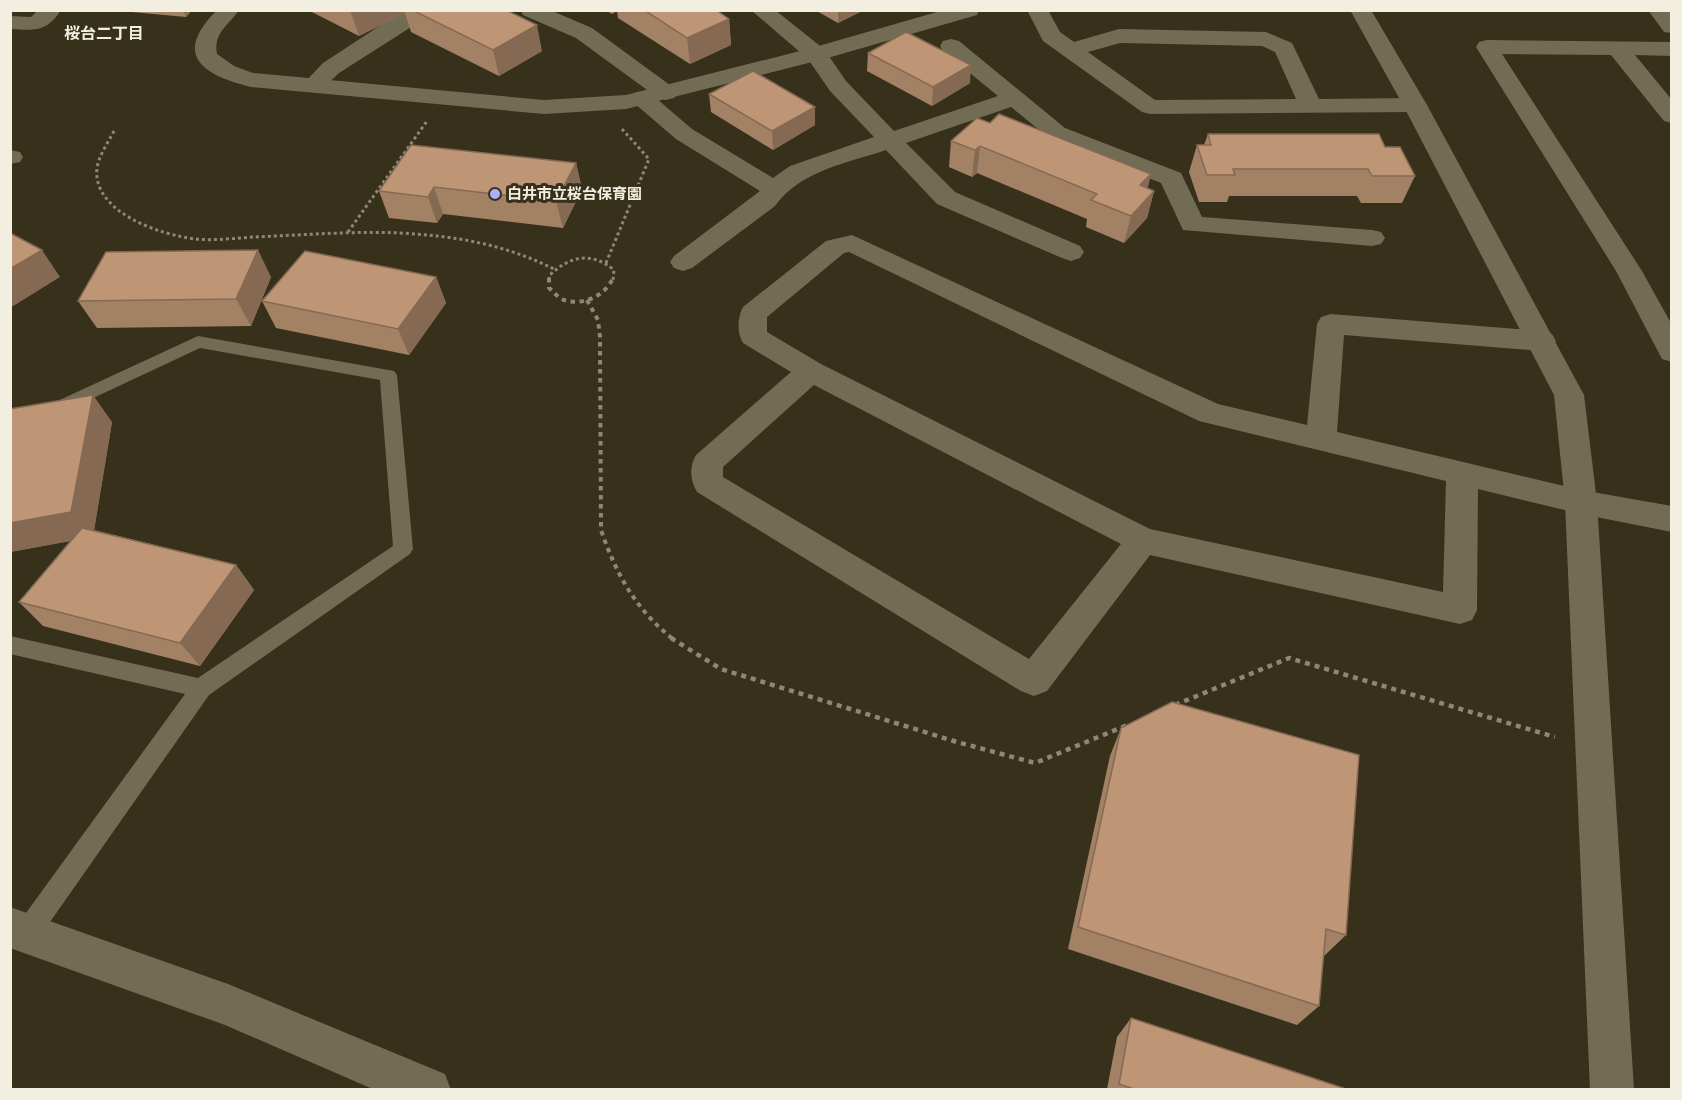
<svg xmlns="http://www.w3.org/2000/svg" width="1682" height="1100" font-family="'Crimson Pro','Noto Sans JP',serif">
<rect width="100%" height="100%" fill="#37311b"/>
<g fill="none" stroke-linecap="round" stroke-linejoin="round">
<g stroke="#8d8876" stroke-width="3" stroke-dasharray="3 3" stroke-linecap="butt">
<path d="M114,131C108,143 99,155 97,168C92,213 162,235 195,239C215,241 235,238 254,237C303,235 352,231 400,233C455,236 504,244 554,269"/>
<path d="M348,232L427,121"/>
<path d="M606,263L649,159L622,129"/>
<path d="M549,280V276C569,256 591,251 614,270L613,280"/>
</g>
<g stroke="#8d8876" stroke-width="4" stroke-dasharray="4.5 4.5" stroke-linecap="butt">
<path d="M549,278V288C554,292 558,298 564,300C583,306 605,296 613,278"/>
<path d="M587,300L598,320L600,337L601,530C616,574 636,610 673,639"/>
</g>
<g stroke="#8d8876" stroke-width="4.5" stroke-dasharray="5 5" stroke-linecap="butt">
<path d="M671,638L721,669L957,742L1035,763L1130,724"/>
<path d="M1175,705L1289,658L1555,737"/>
</g>
<path fill="#726c54" fill-rule="evenodd" d="M198,336L394,371L397,375L413,549L410,554L209,695L36,942L27,945L18,942L15,933L18,924L185,694L10,654V636L198,678L393,546L380,380L200,348L10,437V423Z"/>
<g fill="#726c54" fill-rule="evenodd">
<path d="M38,10H61C46,33 35,30 10,29V16L31,17Z"/>
<path d="M404,10H432L430,15L339,73L321,90L313,92L305,90L302,85L323,63Z"/>
<path d="M521,10H550L592,28L674,88L678,93L674,98L666,100L658,98L576,38L523,15Z"/>
<path d="M751,10H775L824,49L846,81L894,131L998,96L943,51L940,46L943,41L951,39L959,41L1065,128L1181,173L1202,217L1372,230L1381,232L1385,238L1381,244L1372,246L1183,230L1161,183L1049,138L1011,107L906,143L955,192L1080,246L1084,252L1080,258L1071,261L1062,258L937,204L886,150C847,163 800,171 775,206L692,268L683,271L674,268L670,262L674,256L760,191L676,139L634,103L630,98L634,93L642,91L650,93L692,129L773,178L790,166L874,137L830,91L808,59Z"/>
<path d="M1027,10H1048L1060,32L1074,42L1119,29L1266,32L1292,43L1319,99L1415,98L1423,100L1427,105L1423,110L1415,112L1150,114L1142,112L1043,41ZM1120,43L1262,46L1275,52L1296,99L1155,100L1088,52Z"/>
<path d="M1648,10H1670L1672,33L1664,32Z"/>
<path d="M1487,40L1672,42V56L1635,55L1672,100V123L1664,121L1611,55L1502,54L1642,271L1672,325V362L1662,359L1616,271L1476,47L1479,42Z"/>
<path d="M10,150L20,152L23,157L20,162L10,164Z"/>
<path d="M852,235L1218,404L1307,425L1317,324L1321,317L1331,314L1542,331L1552,334L1556,341L1552,348L1542,351L1344,335L1337,432L1581,490L1672,506V532L1581,514L1478,489L1477,610L1472,620L1460,624L1150,555L1047,691L1034,696L1021,691L697,492C690,480 689,467 696,455L791,372L743,343C737,333 737,318 743,307L826,241ZM849,252L1199,421L1446,481L1443,592L1150,529L821,364L767,332V317L844,253ZM814,385L1121,544L1029,659L723,477V467Z"/>
</g>
<g fill="#726c54" fill-rule="evenodd">
<path d="M217,10H239C229,25 213,33 217,54L234,66L253,73L544,100L626,95L808,49L944,10H979L977,15L824,59L626,109L544,114L251,87C202,75 172,55 217,10Z"/>
<path d="M1350,10H1371L1427,105L1584,395L1597,502L1634,1090H1590L1565,502L1554,395L1403,105Z"/>
<path d="M10,907L228,984L445,1074L451,1090H375L225,1025L10,948Z"/>
</g>
</g>
<g fill="#a38165">
<path d="M110,10H192L186,17Z"/>
<path d="M308,10H506L542,51L499,76L411,32L405,13L359,36Z"/>
<path d="M605,10H716L729,19L731,45L690,64L618,18L617,11L612,14Z"/>
<path d="M815,10H864L838,23Z"/>
<path d="M868,53L970,83L932,106L867,71Z"/>
<path d="M709,94L815,125L773,150L711,112Z"/>
<path d="M977,118L1154,191L1147,218L1124,243L1086,227L1087,219L977,173L972,177L949,167L951,141Z"/>
<path d="M1208,134L1385,147L1415,176L1402,203H1361L1357,196H1229L1227,202H1199L1189,172L1197,145H1204Z"/>
<path d="M576,163L582,189L563,228L443,214L437,223L389,218L379,191Z"/>
<path d="M271,277L251,326L97,328L78,301Z"/>
<path d="M436,277L446,303L409,355L276,328L262,301Z"/>
<path d="M10,409L112,422L94,530L236,565L254,590L200,666L43,626L19,602L70,541L10,552Z"/>
<path d="M1121,728L1346,935L1323,957L1319,1006L1297,1025L1068,949L1110,756Z"/>
<path d="M1131,1018L1346,1089H1107L1117,1037Z"/>
</g>
<g fill="#856953">
<path d="M183,10H192L186,17Z"/>
<path d="M350,10H404L405,13L359,36Z"/>
<path d="M838,10H864L838,23Z"/>
<path d="M729,19L731,45L690,64L687,38Z"/>
<path d="M537,25L542,51L499,76L493,50Z"/>
<path d="M971,65L970,83L932,106L933,87Z"/>
<path d="M815,107V125L773,150L772,131Z"/>
<path d="M980,146L977,173L972,177L975,150Z"/>
<path d="M576,163L582,189L563,228L556,201Z"/>
<path d="M1151,174L1145,201L1140,185Z"/>
<path d="M434,187L443,214L437,223L428,197Z"/>
<path d="M1154,191L1147,218L1124,243L1131,216Z"/>
<path d="M42,250L60,277L10,308V269Z"/>
<path d="M258,250L271,277L251,326L236,299Z"/>
<path d="M436,277L446,303L409,355L398,329Z"/>
<path d="M93,395L112,422L93,537L10,552V523Z"/>
<path d="M236,565L254,590L200,666L180,643Z"/>
</g>
<g fill="#be9676" stroke="#856953" stroke-width="1.5">
<path d="M412,10H506L537,25L493,50Z"/>
<path d="M644,10H716L729,19L687,38Z"/>
<path d="M906,32L971,65L933,87L868,53Z"/>
<path d="M753,71L815,107L772,131L709,94Z"/>
<path d="M999,114L1151,174L1140,185L1154,191L1131,216L1091,200L1097,194L980,146L975,150L951,141L977,118L990,123Z"/>
<path d="M1208,134H1379L1385,147H1400L1415,176H1372L1368,169H1233L1235,175H1207L1197,145H1211Z"/>
<path d="M411,145L576,163L556,201L434,187L428,197L379,191Z"/>
<path d="M10,233L42,250L10,269Z"/>
<path d="M258,250L236,299L78,301L106,252Z"/>
<path d="M305,251L436,277L398,329L262,301Z"/>
<path d="M93,395L71,512L10,523V409Z"/>
<path d="M82,528L236,565L180,643L19,602Z"/>
<path d="M1172,702L1359,755L1346,935L1326,929L1319,1006L1078,927L1121,728Z"/>
<path d="M1131,1018L1346,1089H1134L1119,1084Z"/>
</g>
<circle fill="#adaffb" stroke="#37311b" stroke-width="2" cx="495" cy="194" r="6"/>
<g text-anchor="middle" stroke-width="6" stroke-linejoin="round" paint-order="stroke">
<g font-size="15" font-weight="bold" fill="#f2efe1" stroke="#37311b" text-anchor="start">
<text x="507" y="199">白井市立桜台保育園</text>
</g>
<g font-size="16" font-weight="bold" fill="#f2efe1" stroke="#37311b">
<text x="104" y="39">桜台二丁目</text>
</g>
</g>
<rect width="1682" height="1100" fill="none" stroke="#f2efe1" stroke-width="24"/>
</svg>
